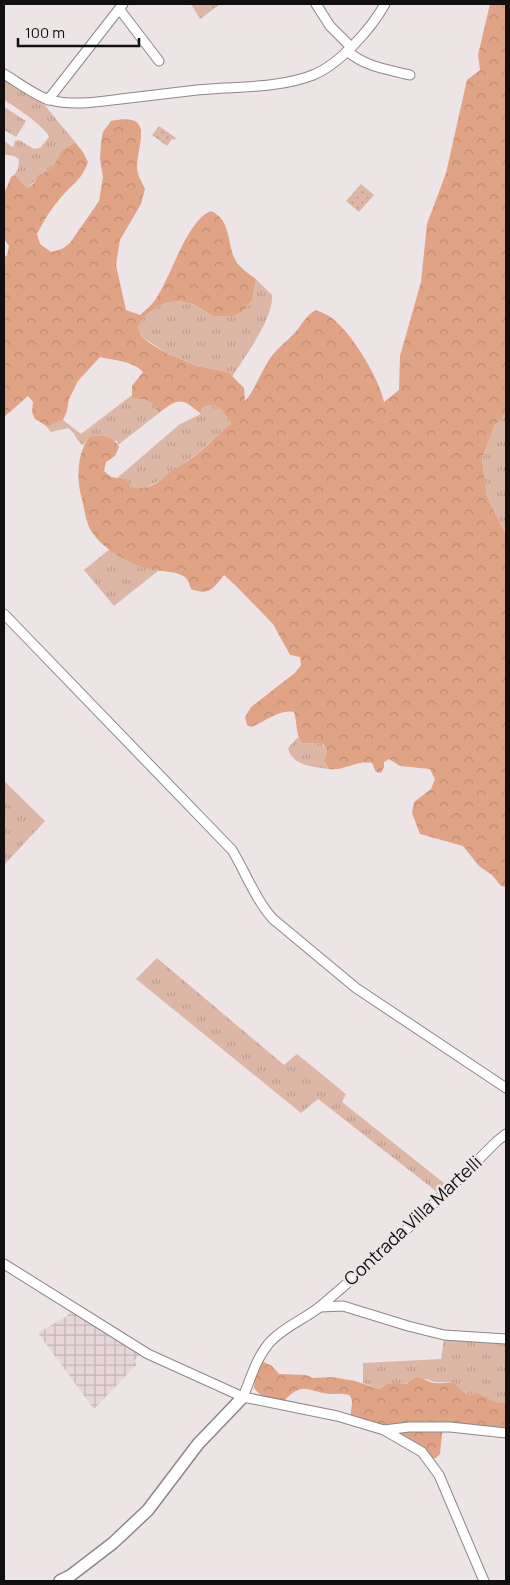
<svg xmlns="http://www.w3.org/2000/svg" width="510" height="1585" font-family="Manrope,sans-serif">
<defs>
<pattern id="industrial-grid" width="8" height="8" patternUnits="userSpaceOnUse" patternTransform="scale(1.25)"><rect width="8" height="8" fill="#e6d5d9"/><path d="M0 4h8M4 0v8" fill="none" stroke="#c4b6b9"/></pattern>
<pattern id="grass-tufts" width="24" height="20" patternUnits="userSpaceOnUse" patternTransform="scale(1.25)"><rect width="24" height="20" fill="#ddb7a6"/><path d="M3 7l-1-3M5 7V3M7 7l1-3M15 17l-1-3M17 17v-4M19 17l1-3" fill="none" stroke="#bd9c8e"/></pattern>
<pattern id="forest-crowns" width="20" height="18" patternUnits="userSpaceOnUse" patternTransform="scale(1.25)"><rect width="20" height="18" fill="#e0a386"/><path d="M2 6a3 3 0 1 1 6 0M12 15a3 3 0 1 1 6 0" fill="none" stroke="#bf8b73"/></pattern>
<pattern id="garden-dots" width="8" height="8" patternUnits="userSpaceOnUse" patternTransform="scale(1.25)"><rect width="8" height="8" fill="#ddb7a6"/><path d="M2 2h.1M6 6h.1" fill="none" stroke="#bd9c8e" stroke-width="1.8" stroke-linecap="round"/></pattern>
</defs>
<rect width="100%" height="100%" fill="#ede4e6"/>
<path fill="url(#industrial-grid)" d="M71,1310L141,1353L134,1361L137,1364L94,1409L38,1333L67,1316Z"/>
<g fill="url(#grass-tufts)">
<path d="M191,4H220L200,19Z"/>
<path d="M4,79L42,102L75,142C64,148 60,157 53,167C49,171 43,172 39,176C35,180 32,184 28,188C22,185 21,178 14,175L18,169L19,159L14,156L4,154V141L13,147L15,141L19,140L34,149L40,148L49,137C47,128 13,105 4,100Z"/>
<path d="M4,107L26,121L16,137L4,130Z"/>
<path d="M256,279L272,295C274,318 245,356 232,377L228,372L197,366L166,353L141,336L138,327L147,314L165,303L179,301L193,304L213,316H234L242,312L252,301Z"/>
<path d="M132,395L133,398C147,400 152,399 159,413L118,445L117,441L89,437L83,445C76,441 75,432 68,428L51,432L45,425H51L63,420L81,434Z"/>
<path d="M207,404C220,405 225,414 231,423L198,453L177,469L169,472L161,480L155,483L140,490L130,487L117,478L180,424L201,414L202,408Z"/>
<path d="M506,413V535L487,496L482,459L495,425Z"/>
<path d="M110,549C124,560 142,567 158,571L114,606L84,570Z"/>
<path d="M298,737L301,743L322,744L327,750L324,761L329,769C314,767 292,766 288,748Z"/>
<path d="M4,781L45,821L4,865Z"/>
<path d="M157,958L284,1065L297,1054L346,1094L342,1102L449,1187L441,1195L318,1099L301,1113L136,979Z"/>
<path d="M444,1339L469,1342L506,1343V1403C495,1405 488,1398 478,1393L467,1395C462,1391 457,1384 451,1383C441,1380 437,1385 427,1379L400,1385L387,1384L379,1389L363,1383V1363L441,1359Z"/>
</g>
<g fill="url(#forest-crowns)">
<path d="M490,4H506V413L495,425L482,459L487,496L506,535V887L501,886L492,875L479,866L463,846L420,834L412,813L414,802L431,789L435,779L430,769L400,766L389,759L384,762V767L381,773L376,772L372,763C354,760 346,771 329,769L324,761L327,750L323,744L301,743C296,734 297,722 294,712C279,709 265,722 251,727L247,725L245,717L251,707L296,672L301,665L300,657L290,655L273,624L235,585L224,575C213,589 209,596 191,589C189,584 188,578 183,576C178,572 161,571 153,570C131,565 102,550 90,529C85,519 84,506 81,495C76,477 78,452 89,437C101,435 113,435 119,447L115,456L106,462L104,471L111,477L127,480L130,487C141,490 153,487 162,479C165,476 167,473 171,471C193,461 212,440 231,423C225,413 214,398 202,408L201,414C182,398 179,397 159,413C151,399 148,400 132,398V386L143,372C132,360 114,361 100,357L78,381L69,399L67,411L63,420L51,425H45L35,419L32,412L33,402L28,396L4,417V258L7,255L9,246L4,239V194L11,177L14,175C21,178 22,185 28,188L33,184L38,176L52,168L63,150L75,142L83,152L88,162C81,182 70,185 59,200C50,210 43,222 37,234L40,244L51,252L62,249L70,243L99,201L103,177L100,159L101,142L103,132L111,121C155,112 138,141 137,167C137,175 142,182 145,189L141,204L120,240L116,265L126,310L140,315C144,311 149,308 152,304C170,283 185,221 211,211C233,221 226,246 237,263C242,269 250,275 256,279L252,301L242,312L234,316H213L193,304L179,301L165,303L147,314L138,327L141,336L151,344L166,353L197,366L228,372L244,388L245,401C258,386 262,366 276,351C283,343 291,338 298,329C304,321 307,315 316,310C322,313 329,315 333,319C353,335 379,378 384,402L399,390L400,356L421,282L427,224L446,173L467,80L480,70L478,55Z"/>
<path d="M262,1361L272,1366L279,1374L306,1375L313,1378L332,1377L355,1381L379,1389L387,1384H407C418,1371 424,1382 435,1383C442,1384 448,1381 455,1384C459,1387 463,1391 467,1395L478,1393C488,1398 495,1404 506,1403V1431L443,1425L440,1454L436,1458L430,1459C418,1436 375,1424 351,1416C350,1409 355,1401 349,1395C342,1393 335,1394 329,1394C306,1391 303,1381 284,1401C271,1401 262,1398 254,1388L255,1376Z"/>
</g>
<g fill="url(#garden-dots)">
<path d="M159,126L176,138L175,140L172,139L167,146L152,135Z"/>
<path d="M361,184L374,195L359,212L346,201Z"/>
</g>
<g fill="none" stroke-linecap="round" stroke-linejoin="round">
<defs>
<g id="street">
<path d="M316,4L330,26L351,47"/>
<path d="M120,10L159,61"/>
<path d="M347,51C366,67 386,69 410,75"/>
<path d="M4,74C16,81 37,97 50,100C73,106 98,102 121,99C147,96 172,93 197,90C235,86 277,89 313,75C340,64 371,29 385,4"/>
<path d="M48,100L123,4"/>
<path d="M4,614L232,850C246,873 255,899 273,919L356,988L506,1088"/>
<path d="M4,1264L148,1354L243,1397L337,1416L384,1430L409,1427H450L506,1433"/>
<path d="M320,1307L343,1306L408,1326L444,1335L506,1339"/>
<path d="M243,1397C251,1378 257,1355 272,1340C287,1325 307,1318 322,1305C383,1253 441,1198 497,1141L506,1134"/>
<path d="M384,1430L422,1452L439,1475L484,1581"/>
</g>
<path id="secondary" d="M60,1581L70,1576L113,1543L148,1510L198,1444L243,1397"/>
</defs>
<use href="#street" stroke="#8e8688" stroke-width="11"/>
<use href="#secondary" stroke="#8e8688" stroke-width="14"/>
<use href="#street" stroke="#fff" stroke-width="9"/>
<use href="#secondary" stroke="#fff" stroke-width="11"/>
</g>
<g text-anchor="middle" stroke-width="5" stroke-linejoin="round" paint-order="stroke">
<g font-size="18" fill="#120f10" stroke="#ede4e6">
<text transform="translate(413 1221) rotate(-43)" y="6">Contrada Villa Martelli</text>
</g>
</g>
<rect width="510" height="1585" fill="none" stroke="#120f10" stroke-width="10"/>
<path d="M18 38v8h121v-8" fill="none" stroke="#120f10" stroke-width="2.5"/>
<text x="25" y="38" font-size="15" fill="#120f10" stroke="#ede4e6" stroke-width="4" paint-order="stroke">100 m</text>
</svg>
